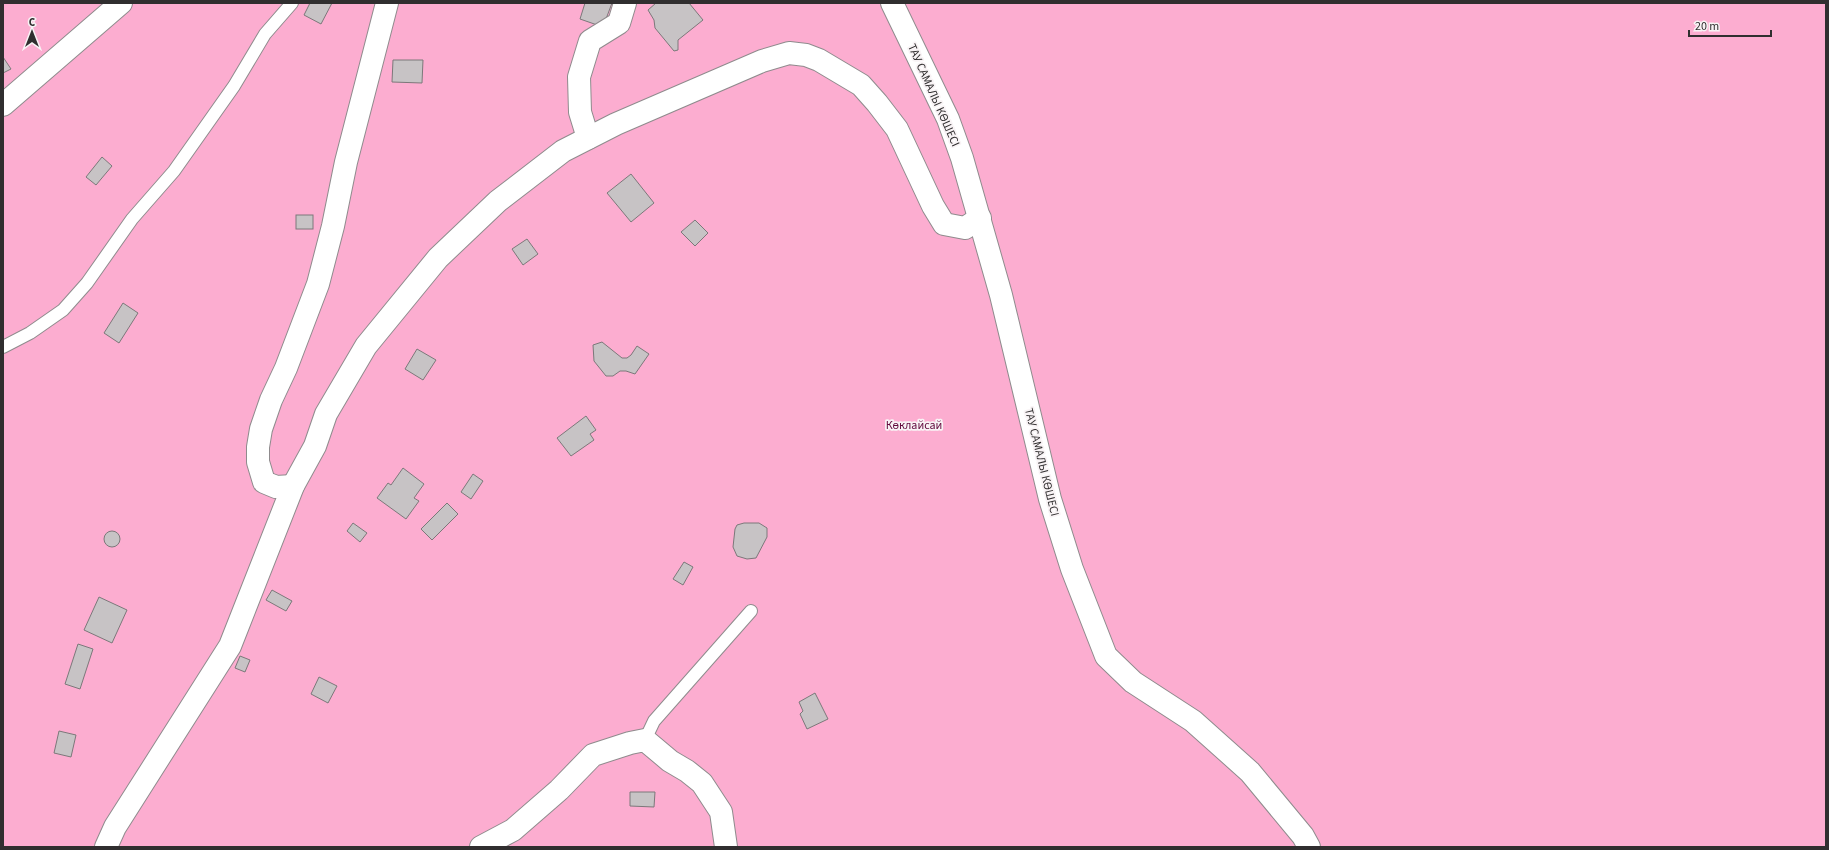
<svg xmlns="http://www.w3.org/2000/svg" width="1829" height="850" font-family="'Source Sans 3',sans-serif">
<rect width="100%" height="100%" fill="#eae6e8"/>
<rect fill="#fcadd0" x="3" y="3" width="1823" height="844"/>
<g fill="#c7c3c5" stroke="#7c787a">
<path d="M310,3H332L321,24L304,15Z"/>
<path d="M585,3H612L603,27L580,19Z"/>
<path d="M656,3H689L703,20L678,40V50L674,51L655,28L654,20L648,10Z"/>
<path d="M3,57L11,69L3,73Z"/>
<path d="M393,60H423L422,83L392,82Z"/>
<path d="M102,157L112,166L96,185L86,177Z"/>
<path d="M631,174L654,203L631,222L607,193Z"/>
<rect x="296" y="215" width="17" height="14"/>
<path d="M695,220L708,233L695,246L681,232Z"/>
<path d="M527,239L538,254L523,265L512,249Z"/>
<path d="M123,303L138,313L119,343L104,333Z"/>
<path d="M602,342L622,358H627L631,355L637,346L649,354L635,374L626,371H620L613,376H606L594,361L593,345Z"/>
<path d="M417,349L436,360L423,380L405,369Z"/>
<path d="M586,416L596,430L590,434L594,440L571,456L557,438Z"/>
<path d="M403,468L424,484L414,498L419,501L406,519L377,498L388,483L391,485Z"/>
<path d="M473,474L483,481L471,499L461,492Z"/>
<path d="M447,503L458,514L432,540L421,529Z"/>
<path d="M353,523L367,533L360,542L347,531Z"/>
<path d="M744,523H759L767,528V537L756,558L747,559L737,556L733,547L735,529L737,525Z"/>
<circle cx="112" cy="539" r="8"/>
<path d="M684,562L693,567L683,585L673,579Z"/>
<path d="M272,590L292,601L286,611L266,600Z"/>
<path d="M99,597L127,610L112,643L84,630Z"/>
<path d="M78,644L93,649L80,689L65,684Z"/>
<path d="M240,656L250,660L245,672L235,668Z"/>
<path d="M319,677L337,686L328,703L311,694Z"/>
<path d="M815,693L828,719L807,729L800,714L803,711L799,702Z"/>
<path d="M59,731L76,735L71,757L54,753Z"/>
<path d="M630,792H655L654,807L630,806Z"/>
</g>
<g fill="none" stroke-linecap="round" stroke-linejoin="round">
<defs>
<g id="service">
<path d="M3,347L30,333L63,310L87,283L132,219L174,171L234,86L265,34L292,3"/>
<path d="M645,740L654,721L751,611"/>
</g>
<g id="minor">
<path d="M3,105L121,3"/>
<path d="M588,138L580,112L579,77L590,41L619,23L625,3"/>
<path d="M293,486L276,487L264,482L258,462V447L261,429L271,400L286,368L318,284L333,226L346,162L387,3"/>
<path d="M106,847L115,827L230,646L293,486L315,446L326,414L366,346L438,258L498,201L563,151L616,124L762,61L789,53L806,55L819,60L861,85L877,103L897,129L933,206L944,224L965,228L980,218"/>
<path d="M481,847L513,830L559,790L593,755L630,743L645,740L670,761L687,771L702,783L721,812L726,847"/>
</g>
<path id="tertiary" d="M892,3L948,119L962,158L1001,295L1050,499L1072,569L1106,656L1133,682L1193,721L1250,772L1303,836L1309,847"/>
</defs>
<use href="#service" stroke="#8f8b8d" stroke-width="14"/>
<use href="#minor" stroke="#8f8b8d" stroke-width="24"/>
<use href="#tertiary" stroke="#8f8b8d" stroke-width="24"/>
<use href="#service" stroke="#fff" stroke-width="12"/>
<use href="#minor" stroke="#fff" stroke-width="22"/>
<use href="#tertiary" stroke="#fff" stroke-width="22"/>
</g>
<g text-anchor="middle" stroke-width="3.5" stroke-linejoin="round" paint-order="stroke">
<g font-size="12" fill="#302e2f" stroke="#f8f3f5">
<text transform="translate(934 95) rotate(66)" y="4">ТАУ САМАЛЫ КӨШЕСІ</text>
<text transform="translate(1042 462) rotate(76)" y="4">ТАУ САМАЛЫ КӨШЕСІ</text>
</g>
<g font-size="12" fill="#61083c" stroke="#f8f3f5">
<text x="914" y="429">Көклайсай</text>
</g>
</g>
<rect width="1829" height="850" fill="none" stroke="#302e2f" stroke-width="8"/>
<g transform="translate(32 32)" stroke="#f8f3f5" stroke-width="3" paint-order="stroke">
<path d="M0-3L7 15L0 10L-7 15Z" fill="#302e2f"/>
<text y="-6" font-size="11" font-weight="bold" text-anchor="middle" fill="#302e2f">С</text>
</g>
<path d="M1689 30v6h82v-6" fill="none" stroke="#302e2f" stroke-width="2"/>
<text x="1695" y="30" font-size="12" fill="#302e2f" stroke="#f8f3f5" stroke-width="3" paint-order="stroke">20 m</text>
</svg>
